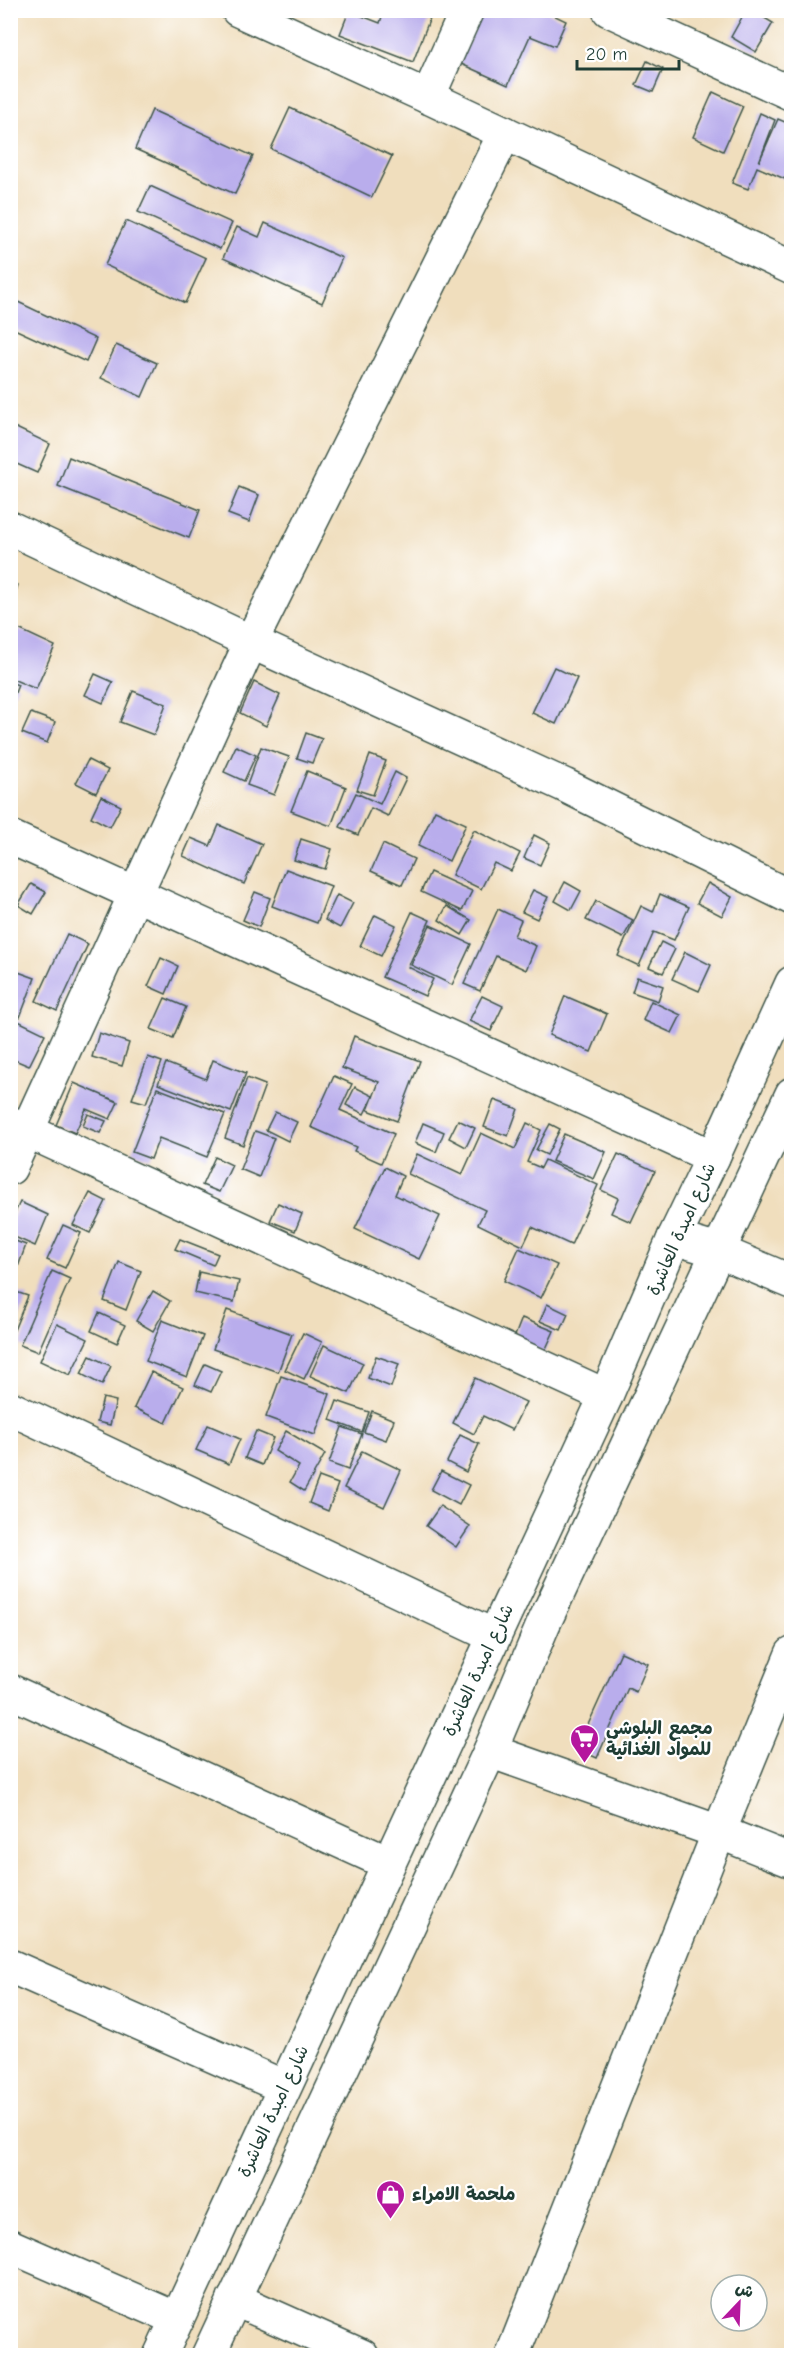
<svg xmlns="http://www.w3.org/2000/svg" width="802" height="2366" font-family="'Comic Neue','Playpen Sans Arabic',sans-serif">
<rect width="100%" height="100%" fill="#fff"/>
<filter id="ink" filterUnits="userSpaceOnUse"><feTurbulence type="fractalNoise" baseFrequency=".0167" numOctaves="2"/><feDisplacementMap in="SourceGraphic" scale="12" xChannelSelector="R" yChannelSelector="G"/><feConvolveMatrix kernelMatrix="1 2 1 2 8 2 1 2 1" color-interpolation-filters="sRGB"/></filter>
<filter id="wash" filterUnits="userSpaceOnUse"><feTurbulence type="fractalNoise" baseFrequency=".008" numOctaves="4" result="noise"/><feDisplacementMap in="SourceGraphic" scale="24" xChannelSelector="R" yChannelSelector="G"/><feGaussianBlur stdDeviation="1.35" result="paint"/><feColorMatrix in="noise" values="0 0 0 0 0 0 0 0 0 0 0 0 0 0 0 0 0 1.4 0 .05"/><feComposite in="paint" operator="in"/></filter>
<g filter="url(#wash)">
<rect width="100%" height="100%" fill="#f0debd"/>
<g id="blocks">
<g fill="#b9adec">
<path d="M384,10H433L413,62L340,34L349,11L380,23Z"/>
<path d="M483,10H543L566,21L555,46L530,36L508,85L459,63Z"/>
<path d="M746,10H751L773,23L756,52L731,37Z"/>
<path d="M647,61L663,69L653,92L636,85Z"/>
<path d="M713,92L743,106L723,151L693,137Z"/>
<path d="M290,108L392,156L372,197L271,149Z"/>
<path d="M152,110L253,156L235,194L135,149Z"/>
<path d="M760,113L775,120L759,162L778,119L792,125V182L757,167L748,189L732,183Z"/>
<path d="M150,186L232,223L220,249L138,212Z"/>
<path d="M126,221L206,258L185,303L105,265Z"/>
<path d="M265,223L342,258L322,303L223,258L237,227L259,237Z"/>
<path d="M10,299L16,302L10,313Z"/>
<path d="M18,302L96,339L86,362L10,327V319Z"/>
<path d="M116,345L157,363L142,397L101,378Z"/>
<path d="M10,425L50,444L37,473L10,461Z"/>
<path d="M69,457L200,510L189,538L58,486Z"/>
<path d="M239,487L259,495L249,522L228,514Z"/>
<path d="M10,583L18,585L11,606H10Z"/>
<path d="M10,625L55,646L36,689L10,678Z"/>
<path d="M554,667L577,678L556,724L532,713Z"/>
<path d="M95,674L113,682L103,703L85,695Z"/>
<path d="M10,682L18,685L11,703H10Z"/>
<path d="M254,682L280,695L266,726L240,713Z"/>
<path d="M133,691L166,704L154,735L120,722Z"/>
<path d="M31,713L55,722L47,743L22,733Z"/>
<path d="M306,733L322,739L312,763L297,758Z"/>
<path d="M236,746L256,755L244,781L224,772Z"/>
<path d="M261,747L289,757L274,795L247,785Z"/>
<path d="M370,755L386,761L373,795L357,790Z"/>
<path d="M88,760L108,770L96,793L76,783Z"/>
<path d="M307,771L346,787L331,826L291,811Z"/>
<path d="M395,772L406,778L388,816L371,808L358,835L340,827L356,793L380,804Z"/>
<path d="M101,796L121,806L110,827L91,817Z"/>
<path d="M435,810L466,824L449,861L418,846Z"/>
<path d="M219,825L262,844L244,884L183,856L191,838L210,846Z"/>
<path d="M474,830L520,853L511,871L494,863L481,889L452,875Z"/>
<path d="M534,835L550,843L540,865L524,858Z"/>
<path d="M301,839L332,849L325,869L294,860Z"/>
<path d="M383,844L414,859L402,885L371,871Z"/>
<path d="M286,869L331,886L317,923L272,906Z"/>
<path d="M430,872L472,891L462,911L421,892Z"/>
<path d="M565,882L581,891L571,910L555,901Z"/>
<path d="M708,883L732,897L722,916L697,903Z"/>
<path d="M31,884L46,892L33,914L18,905Z"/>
<path d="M533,890L548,897L537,919L522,912Z"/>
<path d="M255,892L270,898L259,927L243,920Z"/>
<path d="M660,894L689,907L674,940L654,932L639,966L618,956L641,906L653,912Z"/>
<path d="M337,895L353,903L340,928L325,920Z"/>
<path d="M596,901L633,920L623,938L586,920Z"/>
<path d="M447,906L471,920L462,935L439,920Z"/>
<path d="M498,909L521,920L514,936L536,946L526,970L496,956L480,991L464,984Z"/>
<path d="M412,912L430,920L408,967L433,979L425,996L382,977Z"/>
<path d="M375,915L396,925L381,956L360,946Z"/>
<path d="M430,925L471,944L452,985L411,965Z"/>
<path d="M67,934L88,944L57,1011L36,1001Z"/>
<path d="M661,942L675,949L663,973L649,967Z"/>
<path d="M685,952L711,965L699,991L672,979Z"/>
<path d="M161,958L178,966L166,994L148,986Z"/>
<path d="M10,969L35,978L20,1017L10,1013Z"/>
<path d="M637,977L663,986L658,1001L632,992Z"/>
<path d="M482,996L503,1006L491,1031L469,1021Z"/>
<path d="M565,996L607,1014L591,1052L549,1035Z"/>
<path d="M165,998L186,1007L173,1038L151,1029Z"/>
<path d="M651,1001L681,1015L672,1033L643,1020Z"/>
<path d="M10,1017L45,1034L29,1066L10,1058Z"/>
<path d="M99,1033L129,1043L122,1066L92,1057Z"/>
<path d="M354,1036L420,1061L397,1121L368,1110L379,1082L342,1068Z"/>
<path d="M148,1057L162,1062L146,1103L132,1099Z"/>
<path d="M213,1060L246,1073L231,1112L158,1084L166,1063L206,1079Z"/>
<path d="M334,1076L352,1084L340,1110L394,1134L381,1163L354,1151L356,1147L311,1127Z"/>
<path d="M247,1078L265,1085L243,1145L225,1138Z"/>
<path d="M74,1083L118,1102L110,1119L86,1109L75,1133L56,1125Z"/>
<path d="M355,1087L373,1096L364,1114L346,1105Z"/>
<path d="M157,1088L225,1114L207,1157L159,1138L151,1159L132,1152Z"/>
<path d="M494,1100L518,1109L508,1136L484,1127Z"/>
<path d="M275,1112L297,1122L288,1141L266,1130Z"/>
<path d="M88,1114L106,1121L100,1133L83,1126Z"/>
<path d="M458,1120L475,1128L466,1147L449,1138Z"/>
<path d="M423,1123L444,1132L436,1152L415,1143Z"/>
<path d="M527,1123L541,1130L527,1162L541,1168L545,1160L598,1185L571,1245L532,1227L523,1246L478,1224L485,1210L408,1174L417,1154L462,1175L481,1133L515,1149Z"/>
<path d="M550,1124L560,1129L547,1155L536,1150Z"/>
<path d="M255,1131L274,1138L259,1177L240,1169Z"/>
<path d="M564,1134L606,1152L594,1179L552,1161Z"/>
<path d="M618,1154L655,1171L631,1222L611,1213L618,1198L601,1190Z"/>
<path d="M215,1157L232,1165L219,1192L202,1185Z"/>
<path d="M385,1167L403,1176L395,1195L440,1216L419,1259L355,1229Z"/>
<path d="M90,1193L106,1201L90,1233L73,1225Z"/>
<path d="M20,1202L48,1215L35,1246L10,1235V1223Z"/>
<path d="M278,1203L302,1214L295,1231L270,1221Z"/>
<path d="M63,1225L81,1233L65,1268L47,1260Z"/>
<path d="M10,1239L26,1245L11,1286H10Z"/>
<path d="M180,1239L218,1254L213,1265L175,1249Z"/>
<path d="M519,1248L557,1265L541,1298L504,1281Z"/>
<path d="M119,1262L141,1271L126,1310L104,1301Z"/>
<path d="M52,1271L70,1279L38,1352L20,1345Z"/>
<path d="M199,1272L239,1281L234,1302L195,1293Z"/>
<path d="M10,1290L28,1296L14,1330L10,1329Z"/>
<path d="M153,1291L170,1301L153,1331L136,1321Z"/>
<path d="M547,1304L568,1314L561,1330L540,1321Z"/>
<path d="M227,1310L292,1334L278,1372L213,1349Z"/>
<path d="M99,1313L125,1325L117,1343L91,1331Z"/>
<path d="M522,1318L554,1331L544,1353L513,1341Z"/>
<path d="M162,1320L203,1336L187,1377L146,1361Z"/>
<path d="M57,1324L88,1339L70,1375L40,1361Z"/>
<path d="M303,1333L322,1342L304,1379L285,1370Z"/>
<path d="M324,1345L363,1363L349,1393L310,1376Z"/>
<path d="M90,1356L111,1366L102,1385L81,1374Z"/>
<path d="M376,1356L399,1364L391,1387L368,1378Z"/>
<path d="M205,1364L221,1371L211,1392L195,1385Z"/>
<path d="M151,1372L183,1387L166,1423L134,1408Z"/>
<path d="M281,1376L330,1394L315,1435L266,1417Z"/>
<path d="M475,1378L526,1402L512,1430L483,1416L474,1434L453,1423Z"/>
<path d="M103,1398L116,1401L110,1425L97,1422Z"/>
<path d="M337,1401L369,1412L362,1432L330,1420Z"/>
<path d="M372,1411L394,1420L386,1440L364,1432Z"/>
<path d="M208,1425L240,1439L229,1464L196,1450Z"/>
<path d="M342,1427L362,1434L348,1470L329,1463Z"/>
<path d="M256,1431L273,1438L262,1465L245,1458Z"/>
<path d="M286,1431L325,1454L304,1491L290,1482L299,1466L275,1451Z"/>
<path d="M460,1435L479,1444L466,1472L447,1462Z"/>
<path d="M362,1451L401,1470L384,1507L344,1488Z"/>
<path d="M441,1471L469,1485L459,1505L431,1490Z"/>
<path d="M319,1477L338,1484L328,1511L309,1503Z"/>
<path d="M440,1506L470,1526L456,1547L426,1526Z"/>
<path d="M621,1652L648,1664L636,1692L628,1688L597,1758L577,1749Z"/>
</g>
</g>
</g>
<g filter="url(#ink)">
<use href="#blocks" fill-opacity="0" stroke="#3e5549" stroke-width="1.5"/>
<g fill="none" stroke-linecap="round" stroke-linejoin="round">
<defs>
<g id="minor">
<path d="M238,10L428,97L792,268"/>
<path d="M609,10L792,94"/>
<path d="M428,97L467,10"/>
<path d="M10,528L251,642L564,785L792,898"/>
<path d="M10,837L713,1157"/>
<path d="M10,1123L606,1396"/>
<path d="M10,1168L251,642L505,133"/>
<path d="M674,1238L718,1251L792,1282"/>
<path d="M10,1408L494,1636"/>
<path d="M10,1691L388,1863"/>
<path d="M490,1751L719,1832L792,1861"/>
<path d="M10,1966L284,2087"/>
<path d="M10,2246L177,2319"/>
<path d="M234,2299L362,2356"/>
<path d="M512,2356L719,1832L792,1654"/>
</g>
<g id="major">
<path d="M160,2356L606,1396L674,1238L713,1157L792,983"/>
<path d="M208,2356L490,1751L543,1625L792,1094"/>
</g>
</defs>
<use href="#minor" stroke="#3e5549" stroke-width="36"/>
<use href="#major" stroke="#3e5549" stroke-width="36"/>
<use href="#minor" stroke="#fff" stroke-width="33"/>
<use href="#major" stroke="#fff" stroke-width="33"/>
</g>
</g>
<defs>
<symbol id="supermarket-pin" viewBox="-11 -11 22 30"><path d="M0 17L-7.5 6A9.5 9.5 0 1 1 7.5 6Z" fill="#b5179e" stroke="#fff"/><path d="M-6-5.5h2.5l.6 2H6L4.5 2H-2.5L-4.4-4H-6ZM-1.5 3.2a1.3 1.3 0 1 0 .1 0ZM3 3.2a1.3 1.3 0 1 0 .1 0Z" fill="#fff"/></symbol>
<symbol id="shop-pin" viewBox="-11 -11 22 30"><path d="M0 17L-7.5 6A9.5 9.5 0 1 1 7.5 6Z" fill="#b5179e" stroke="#fff"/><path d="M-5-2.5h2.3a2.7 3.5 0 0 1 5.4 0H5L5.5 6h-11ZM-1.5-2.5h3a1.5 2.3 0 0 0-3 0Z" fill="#fff"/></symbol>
</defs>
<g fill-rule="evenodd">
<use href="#supermarket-pin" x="568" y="1722" width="33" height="45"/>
<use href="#shop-pin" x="374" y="2178" width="33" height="45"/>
</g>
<g text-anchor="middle" stroke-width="4.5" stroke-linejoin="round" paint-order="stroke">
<g font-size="18" fill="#1f3d34" stroke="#fff">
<text transform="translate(681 1229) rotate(-66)" y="6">شارع امبدة العاشرة</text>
<text transform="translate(478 1670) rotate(-65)" y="6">شارع امبدة العاشرة</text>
<text transform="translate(273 2111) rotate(-65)" y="6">شارع امبدة العاشرة</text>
</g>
<g font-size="18" font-weight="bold" fill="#1f3d34" stroke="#fff" text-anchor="start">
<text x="606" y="1734">مجمع البلوشي<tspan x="606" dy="21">للمواد الغذائية</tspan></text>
<text x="412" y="2200">ملحمة الامراء</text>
</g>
</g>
<rect width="802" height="2366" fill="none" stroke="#fff" stroke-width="36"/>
<g transform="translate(739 2303) rotate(23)"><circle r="28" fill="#ffffff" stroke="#a5b1ae" stroke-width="1.5"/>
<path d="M0-4.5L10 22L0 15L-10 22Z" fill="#b5179e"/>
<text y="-9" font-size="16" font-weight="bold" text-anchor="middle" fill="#1f3d34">ش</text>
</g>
<path d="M577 60v9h102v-9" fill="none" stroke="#1f3d34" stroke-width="3"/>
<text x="586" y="60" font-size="18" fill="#1f3d34" stroke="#ffffff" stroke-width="4.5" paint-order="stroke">20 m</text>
</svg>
